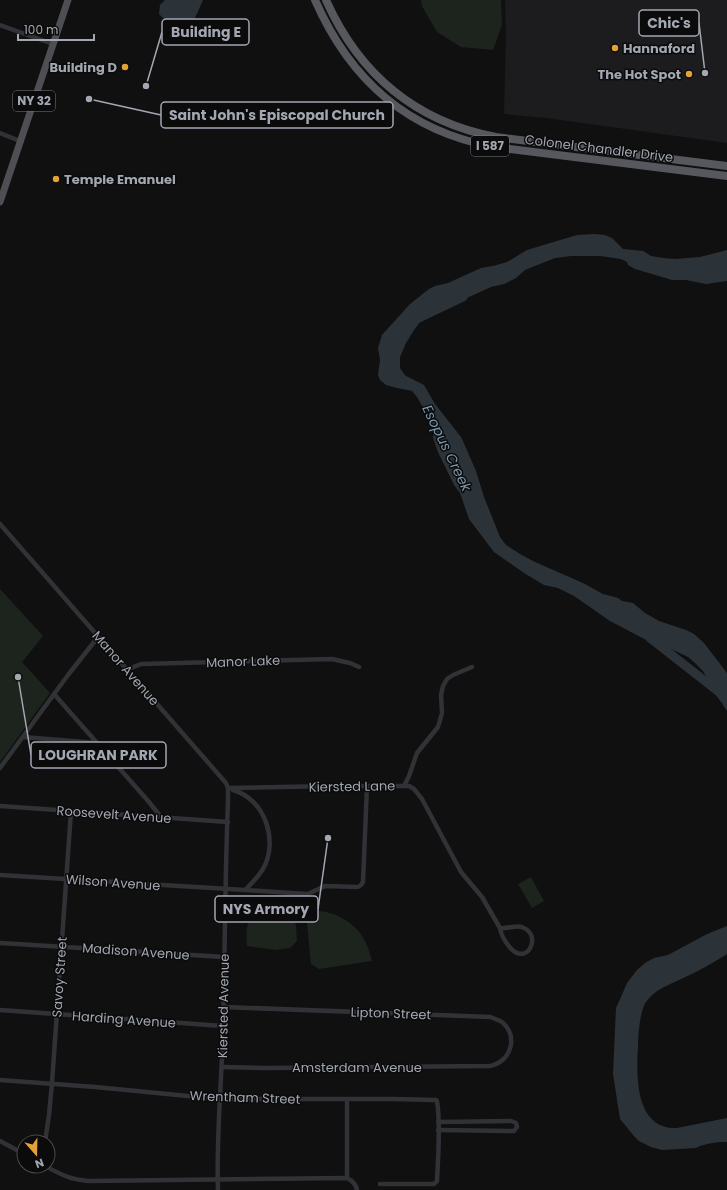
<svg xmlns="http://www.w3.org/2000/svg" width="727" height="1190" font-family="Poppins,sans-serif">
<rect width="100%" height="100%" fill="#101011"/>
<path fill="#1c1c1e" d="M505,0H727V143L546,118L504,114L506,35Z"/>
<g fill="#1d231d">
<path d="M421,0H501L502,25L493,50L461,47L437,32L422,6Z"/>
<path d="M0,589L43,636L22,662L50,693L0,762Z"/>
<path d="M531,877L544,901L532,908L518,884Z"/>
<path d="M270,901H291L296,926L297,941L290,948L276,950L247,946C246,930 245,923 257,911C261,907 265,904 270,901Z"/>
<path d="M320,911C339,913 358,925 366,943C369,949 370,955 372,961L319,969L311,964L306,913Z"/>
</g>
<g fill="#2b3339">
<path d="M165,0H203L195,18L190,22L172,20L163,18L159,14L160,5Z"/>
<path d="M595,234L605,235L612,238L623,249L643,251L651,256L663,258L675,259L700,257L727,250V281L706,284L686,280H672L635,269L628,265L627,262L621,259L600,256H571L555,258L525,270L516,278L504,284L491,287L460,301L450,302L440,306L432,310L423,318L414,330L406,343L400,357V368L404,374L406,376L424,385L435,404L461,437L466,448L476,471L484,497L500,537L506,545L520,554L535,562L583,583L603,594L618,598L622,601L633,603L645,613L659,621L686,630L694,634L704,643L727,673V711L719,699L703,671L694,662L688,657L663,645L650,642L610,621L574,596L558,588L544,585L524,573L494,552L469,519L460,493L454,485L438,452L433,438V430L430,420L417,397L412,391L408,390L397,388L386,385L380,380L378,375L380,360L378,348L382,335L410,304L429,289L435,286L448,283L481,268L493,266L507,262L527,250L577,235Z"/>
<path d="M727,926V954C713,963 697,972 681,979C669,985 655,989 646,1002C640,1010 638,1036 638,1046C636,1076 635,1130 677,1128L727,1118V1142C716,1142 706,1143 696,1148L662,1150L651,1147L639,1141L634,1136L620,1119L613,1074L616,1008L621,997L627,983L637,970L645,963L654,958L668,955L707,934Z"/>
</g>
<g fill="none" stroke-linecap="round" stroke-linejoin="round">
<g stroke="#2b3339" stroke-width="9">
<path d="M419,318L463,297"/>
<path d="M650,638L719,692L727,701"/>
</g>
<g stroke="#313236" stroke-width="4.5">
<path d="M0,25L53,44"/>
<path d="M0,133L20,141"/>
<path d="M0,524L226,783L228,788V801C225,876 225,951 223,1026C222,1081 216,1135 218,1190"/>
<path d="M127,670L136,666L141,664L332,659L350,663L359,667"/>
<path d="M54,694L149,802L161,817"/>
<path d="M23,737L97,743"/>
<path d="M0,768L68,675L98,637"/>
<path d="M404,786L409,776L417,753L438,727L442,713L441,695L443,686L447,679L453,675L472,667"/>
<path d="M228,788L334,786H409L414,789L422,799L461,872L482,897L500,928C507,929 516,925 522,927C544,935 526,970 508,945C504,940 501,934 500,928"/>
<path d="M0,806L228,822"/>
<path d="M0,875L245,890C251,884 258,877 263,869C279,841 265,799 233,790"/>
<path d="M245,890L307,894L312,892L325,886L358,887L361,885L363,882L367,786"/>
<path d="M0,943C75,947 150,953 224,957"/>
<path d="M0,1010L223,1026"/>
<path d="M222,1067L264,1068L490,1066C511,1062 519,1036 502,1022C499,1020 494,1019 491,1017L224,1007"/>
<path d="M0,1080L95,1087L219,1099H392L436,1100L437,1101C441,1125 438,1156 437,1181L434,1184H380"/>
<path d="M438,1130L511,1131H514L517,1127L516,1123L511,1121L438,1122"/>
<path d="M0,1141L24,1154"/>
<path d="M45,1142L49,1115L52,1083L71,811"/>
<path d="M45,1166C60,1174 71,1180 88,1181L347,1178C353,1181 356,1184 357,1190"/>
<path d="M347,1178V1099"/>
</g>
<path stroke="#4e4f55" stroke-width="7" d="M0,202L68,0"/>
<g stroke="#56585e" stroke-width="8">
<path d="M315,0C350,80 407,131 494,147L727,176"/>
<path d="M326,0C359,74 416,122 496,137L727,166"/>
</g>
</g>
<g fill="#e3a137" stroke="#0b0b0c" stroke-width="1.5">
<circle cx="615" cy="48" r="4"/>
<circle cx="125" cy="67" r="4"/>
<circle cx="689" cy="74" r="4"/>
<circle cx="56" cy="179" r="4"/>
</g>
<g text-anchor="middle" stroke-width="3" stroke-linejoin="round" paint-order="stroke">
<g fill="#0b0b0c" stroke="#757880" stroke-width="1">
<rect x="13" y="91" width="42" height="20" rx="3"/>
<rect x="471" y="136" width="38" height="20" rx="3"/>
</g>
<g font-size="12" font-weight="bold" fill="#a2a7b1">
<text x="34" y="105">NY 32</text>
<text x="490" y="150">I 587</text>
</g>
<g font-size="13" font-weight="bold" fill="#a2a7b1" stroke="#0b0b0c" text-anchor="start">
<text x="623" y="53">Hannaford</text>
<text x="117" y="72" text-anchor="end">Building D</text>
<text x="681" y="79" text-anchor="end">The Hot Spot</text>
<text x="64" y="184">Temple Emanuel</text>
</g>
<g font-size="13" fill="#a2a7b1" stroke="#0b0b0c">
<text transform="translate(599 148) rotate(7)" y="5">Colonel Chandler Drive</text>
<text transform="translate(243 661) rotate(-2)" y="5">Manor Lake</text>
<text transform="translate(126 668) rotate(49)" y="5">Manor Avenue</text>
<text transform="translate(352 786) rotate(-1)" y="5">Kiersted Lane</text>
<text transform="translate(114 814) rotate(4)" y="5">Roosevelt Avenue</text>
<text transform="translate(113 882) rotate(4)" y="5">Wilson Avenue</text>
<text transform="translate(136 951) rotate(4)" y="5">Madison Avenue</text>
<text transform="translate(59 977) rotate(-86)" y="5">Savoy Street</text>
<text transform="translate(223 1006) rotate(-89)" y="5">Kiersted Avenue</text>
<text transform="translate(391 1013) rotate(2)" y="5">Lipton Street</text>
<text transform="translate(124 1019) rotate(4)" y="5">Harding Avenue</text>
<text x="357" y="1072">Amsterdam Avenue</text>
<text transform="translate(245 1097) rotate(2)" y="5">Wrentham Street</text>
</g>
<g font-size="14" font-style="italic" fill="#7b96aa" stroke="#0b0b0c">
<text transform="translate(447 448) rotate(64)" y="5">Esopus Creek</text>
</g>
</g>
<path fill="none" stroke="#a2a7b1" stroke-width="1.5" d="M705 73L699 23M146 86L162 32M89 99L161 115M18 677L31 755M328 838L318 909"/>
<g fill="#a2a7b1" stroke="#0b0b0c" stroke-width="1.5">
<circle cx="705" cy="73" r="4"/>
<circle cx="146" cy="86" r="4"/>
<circle cx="89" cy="99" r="4"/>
<circle cx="18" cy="677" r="4"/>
<circle cx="328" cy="838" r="4"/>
</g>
<g fill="#0b0b0c" stroke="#a2a7b1" stroke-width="1.5">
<rect x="639" y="10" width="60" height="26" rx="4"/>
<rect x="162" y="19" width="87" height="26" rx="4"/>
<rect x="161" y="102" width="232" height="26" rx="4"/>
<rect x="31" y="742" width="135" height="26" rx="4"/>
<rect x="215" y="896" width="103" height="26" rx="4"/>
</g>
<g font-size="14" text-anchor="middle" font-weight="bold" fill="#a2a7b1">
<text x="669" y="28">Chic's</text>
<text x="206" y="37">Building E</text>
<text x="277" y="120">Saint John's Episcopal Church</text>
<text x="98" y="760">LOUGHRAN PARK</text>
<text x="266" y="914">NYS Armory</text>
</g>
<g transform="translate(36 1154) rotate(160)"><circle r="19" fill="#0b0b0c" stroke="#47494e"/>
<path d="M0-3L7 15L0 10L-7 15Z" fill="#e3a137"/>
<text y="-6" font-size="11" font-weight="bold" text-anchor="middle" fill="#a2a7b1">N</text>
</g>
<path d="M18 34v6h76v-6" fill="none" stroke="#a2a7b1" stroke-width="2"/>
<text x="24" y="34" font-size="12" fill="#a2a7b1" stroke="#0b0b0c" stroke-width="3" paint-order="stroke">100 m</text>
</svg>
